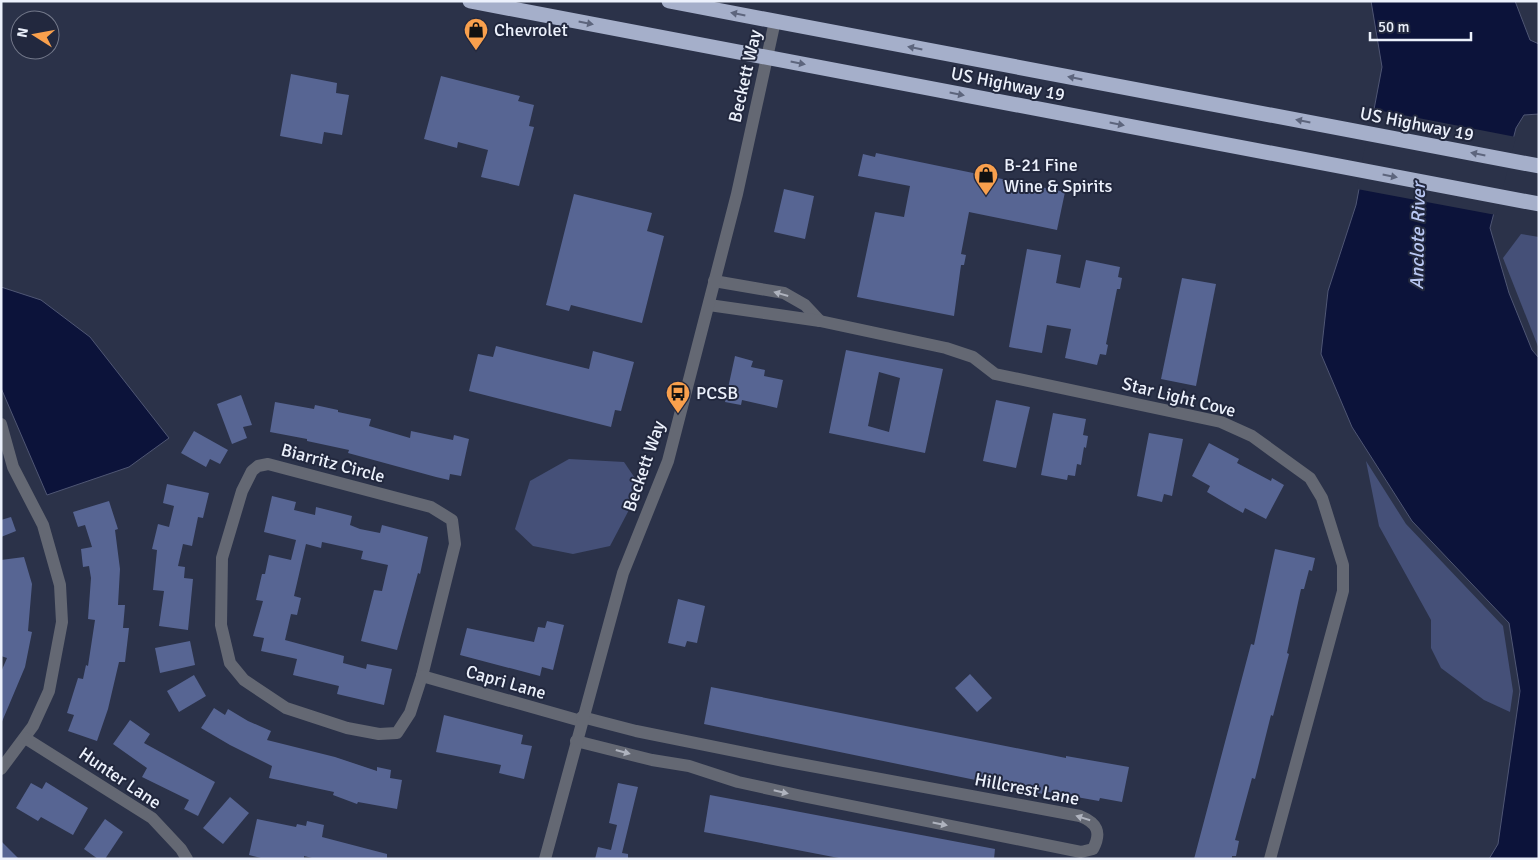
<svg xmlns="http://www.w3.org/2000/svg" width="1540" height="860" font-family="Signika,sans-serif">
<rect width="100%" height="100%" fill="#2b3249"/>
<g fill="#455078">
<path d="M1521,234L1539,237V349L1503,258Z"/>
<path d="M569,459L624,462L641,487L610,546L573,554L533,546L515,529L530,481Z"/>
<path d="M1366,461L1406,524L1503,626L1513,691L1510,712L1484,700L1441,668L1431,648V620L1379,526Z"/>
</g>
<g fill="#0c133a" stroke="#4f5674">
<path d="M1371,1H1515L1530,40L1539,44V114L1524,115L1516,128L1490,228L1509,293L1532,350L1539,358V859H1489L1498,844L1520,691L1509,623L1412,521L1352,427L1321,354L1328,291L1356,205L1382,67Z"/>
<path d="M1,287L41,300L90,337L169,438L129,467L47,495L1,388Z"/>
</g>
<path fill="#2b3249" d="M1372,109L1516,137L1496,215L1357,189Z"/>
<g fill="#576593" fill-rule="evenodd">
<path d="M291,74L337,83L336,93L349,95L342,135L324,132L322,144L280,136Z"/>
<path d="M441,76L520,96L518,101L534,105L529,126L534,127L519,186L481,177L488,150L458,142L457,148L424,139Z"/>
<path d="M876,153L1065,192L1057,230L969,212L961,254L966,255L964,265H961L954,316L857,297L875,212L904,217L910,186L858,176L863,154L875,157Z"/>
<path d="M784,189L814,196L805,239L774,232Z"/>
<path d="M574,194L652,213L647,231L664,236L642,323L571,305L569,311L546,305Z"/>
<path d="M1027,249L1061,255L1056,283L1080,288L1086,260L1120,267L1118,277L1122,278L1120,289H1117L1106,344L1108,345L1106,355L1100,354L1097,365L1065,358L1071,329L1047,325L1042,353L1009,347Z"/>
<path d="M1182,278L1216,284L1196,386L1161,379Z"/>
<path d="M496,346L589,369L593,351L634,362L621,411L615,410L611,427L469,391L478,354L493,357Z"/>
<path d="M846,350L943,369L925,453L829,433ZM879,372L900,378L889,432L868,426Z"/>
<path d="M735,356L753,361L751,367L765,370L764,376L783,380L777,408L742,400L741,405L725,402Z"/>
<path d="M241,395L252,425L243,427L247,438L232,444L217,404Z"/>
<path d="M996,400L1030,407L1016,468L983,461Z"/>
<path d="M275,402L314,409L315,405L338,410V412L371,419L369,426L410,438L411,431L453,440L454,435L469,439L461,476L450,474L449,480L436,477L348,453L349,450L307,441V439L270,432Z"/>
<path d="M1053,413L1086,419L1083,435L1088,436L1086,448L1084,447L1081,465L1077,464L1075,476L1068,475L1067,480L1041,475Z"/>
<path d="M194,431L228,450L220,464L210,459L206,467L181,453Z"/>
<path d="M1149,433L1183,439L1172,496L1164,494L1162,502L1137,496Z"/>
<path d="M1209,443L1239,459L1237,463L1271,481L1272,478L1284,485L1266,519L1245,508L1243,513L1234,508L1207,492L1210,486L1192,476Z"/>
<path d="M167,484L209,493L203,518L198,517L192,546L183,544L178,566L185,567L184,578L193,579L188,630L159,626L164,591L153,590L157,550L152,549L158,524L169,527L174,506L163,503Z"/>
<path d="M272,496L296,502L294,510L315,515L316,507L352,516L350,525L360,529L380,533L382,525L428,537L420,574L418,573L397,650L361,641L374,590L382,591L388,565L361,559L363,551L322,542L321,548L306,544L294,596L301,598L297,615L291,614L285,640L344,656L343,663L366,669L367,664L392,669L384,705L337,694L339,686L293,675L297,659L261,651L264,638L253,636L263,601L256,600L262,574H265L269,555L291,560L296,540L264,532Z"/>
<path d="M109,501L118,529L115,530L120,569L118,605H125L123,628H129L125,662H119L108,709L97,741L68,731L74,715L67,713L78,678L83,679L86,665L88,666L95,620L88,619L91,578L89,566L83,567L81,549L92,547L85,525L78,527L73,512Z"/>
<path d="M11,517L16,531L1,537V520Z"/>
<path d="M1275,549L1315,558L1312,571L1309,570L1304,589H1301L1287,653L1289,654L1273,716L1271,715L1255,779L1252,778L1235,840L1239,841L1236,856H1232V859H1194L1251,644L1254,645Z"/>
<path d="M24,557L32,584L28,631L32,632L25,667L1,724V672L7,658L1,656V560Z"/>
<path d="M678,599L705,606L697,643L687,641L685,647L668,643Z"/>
<path d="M547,621L564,625L553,670L542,667L540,676L460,655L467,628L534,642L538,627L545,628Z"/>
<path d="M190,641L195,665L160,673L155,648Z"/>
<path d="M970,674L992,698L977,712L955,688Z"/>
<path d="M194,675L206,696L179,712L167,691Z"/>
<path d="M711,687L1066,758V756L1129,767L1122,802L1100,798L1099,801L1048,792V795L704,724Z"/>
<path d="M214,708L225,715L228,709L248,721L271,731L267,740L335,757L377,771V767L391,770L390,778L402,780L397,809L358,802L357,804L333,795L334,792L269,778L272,766L230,745L201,728Z"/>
<path d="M444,715L523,735L521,744L532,746L524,779L499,773L501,765L436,752Z"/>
<path d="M130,720L150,734L144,743L215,782L198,816L184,809L189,800L142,777L147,768L113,744Z"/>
<path d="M46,782L88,808L73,835L41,817L38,821L16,808L31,783L42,789Z"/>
<path d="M618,783L638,787L622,853L628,854V859H595L598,847L611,850L617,825L609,823Z"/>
<path d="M710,795L995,849L994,859H844L704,832Z"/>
<path d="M230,797L249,813L223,844L203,828Z"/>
<path d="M105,819L123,832L105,859H98L84,849Z"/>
<path d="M257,819L296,827L297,824L306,826L307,821L324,825L322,837L387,854V859H316L304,856V859H265L249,855Z"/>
<path d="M1,841L19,859H1Z"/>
</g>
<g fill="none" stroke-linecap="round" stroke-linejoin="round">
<g stroke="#646873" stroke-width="12">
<path d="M714,281L784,293L805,305L820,321"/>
<path d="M709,305L820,321L946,348L973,357L995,374L1221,422L1252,436L1310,478L1322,498L1343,565V591L1270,859"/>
<path d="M1,424L13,467L43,525L60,585L62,622L49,691L33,726L1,769"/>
<path d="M268,464L431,507L452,520L455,544L422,676L410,713L397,733L379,734L347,728L286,708L244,680L230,663L221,625L222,558L242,491L252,471L258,466Z"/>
<path d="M422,676L581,721"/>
<path d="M25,738L152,818L181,849L187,859"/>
<path d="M576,741L652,760L689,766L738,782L802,796L1081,852L1093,849C1102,832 1097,823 1080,816L784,761L636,731L582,717"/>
<path d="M545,859L623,573L668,461L737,194L775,21"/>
</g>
<g stroke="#a5afca" stroke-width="15">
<path d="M470,1L1539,204"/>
<path d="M669,1L1539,166"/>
</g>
</g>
<defs><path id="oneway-solid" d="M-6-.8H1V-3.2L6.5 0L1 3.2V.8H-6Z" transform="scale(1.25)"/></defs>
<g fill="#5d657d">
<use href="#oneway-solid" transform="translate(738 14) rotate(-169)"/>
<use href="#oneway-solid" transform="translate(586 23) rotate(11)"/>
<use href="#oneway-solid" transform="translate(915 48) rotate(-169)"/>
<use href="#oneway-solid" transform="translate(798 63) rotate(11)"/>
<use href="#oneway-solid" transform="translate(1075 78) rotate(-169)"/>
<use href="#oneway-solid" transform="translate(957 94) rotate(11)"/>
<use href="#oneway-solid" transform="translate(1303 121) rotate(-169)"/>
<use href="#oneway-solid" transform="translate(1117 124) rotate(11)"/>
<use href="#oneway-solid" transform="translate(1478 154) rotate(-169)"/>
<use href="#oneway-solid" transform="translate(1390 176) rotate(11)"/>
</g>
<g fill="#afb3be">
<use href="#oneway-solid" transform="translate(781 294) rotate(-164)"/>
<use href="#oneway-solid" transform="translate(623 752) rotate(15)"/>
<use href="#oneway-solid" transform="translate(781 792) rotate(13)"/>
<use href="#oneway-solid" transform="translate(1083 818) rotate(-163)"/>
<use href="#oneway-solid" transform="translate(940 824) rotate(11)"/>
</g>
<defs>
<symbol id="shop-pin" viewBox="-11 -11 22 30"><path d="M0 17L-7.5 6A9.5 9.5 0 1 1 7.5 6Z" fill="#f9a04d" stroke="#22283e"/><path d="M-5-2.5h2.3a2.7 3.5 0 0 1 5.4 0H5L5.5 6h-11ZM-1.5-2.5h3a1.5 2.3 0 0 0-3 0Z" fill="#111"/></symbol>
<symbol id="bus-pin" viewBox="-11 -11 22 30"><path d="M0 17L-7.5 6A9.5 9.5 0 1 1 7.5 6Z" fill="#f9a04d" stroke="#22283e"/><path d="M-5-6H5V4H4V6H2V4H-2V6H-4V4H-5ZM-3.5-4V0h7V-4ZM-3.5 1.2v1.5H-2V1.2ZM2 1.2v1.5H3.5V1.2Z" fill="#111"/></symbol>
</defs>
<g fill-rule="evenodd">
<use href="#shop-pin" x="462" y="16" width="28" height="38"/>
<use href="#shop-pin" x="972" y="161" width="28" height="38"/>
<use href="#bus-pin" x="664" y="379" width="28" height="38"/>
</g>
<g text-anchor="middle" stroke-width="4" stroke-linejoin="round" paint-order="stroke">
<g font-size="18" fill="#ecf1fc" stroke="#22283e" text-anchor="start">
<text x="494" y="36">Chevrolet</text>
<text x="1004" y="171">B-21 Fine<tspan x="1004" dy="21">Wine &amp; Spirits</tspan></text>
<text x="696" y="399">PCSB</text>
</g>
<g font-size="18" fill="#ecf1fc" stroke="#22283e">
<text transform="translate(745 76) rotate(-77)" y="6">Beckett Way</text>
<text transform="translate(1008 84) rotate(11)" y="6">US Highway 19</text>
<text transform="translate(1417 124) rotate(11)" y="6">US Highway 19</text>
<text transform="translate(1179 397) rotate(14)" y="6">Star Light Cove</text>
<text transform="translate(333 463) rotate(15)" y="6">Biarritz Circle</text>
<text transform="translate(644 466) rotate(-71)" y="6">Beckett Way</text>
<text transform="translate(506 682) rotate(16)" y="6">Capri Lane</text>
<text transform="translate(120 778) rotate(34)" y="6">Hunter Lane</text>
<text transform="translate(1027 789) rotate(11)" y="6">Hillcrest Lane</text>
</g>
<g font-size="19" font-style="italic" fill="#bac8f4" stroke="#22283e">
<text transform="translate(1417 236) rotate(-89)" y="7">Anclote River</text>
</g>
</g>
<rect width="1540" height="860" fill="none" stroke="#ecf1fc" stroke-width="5"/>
<g transform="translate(35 35) rotate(281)"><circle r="24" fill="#22283e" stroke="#73788a"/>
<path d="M0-4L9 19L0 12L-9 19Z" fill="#f9a04d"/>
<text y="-8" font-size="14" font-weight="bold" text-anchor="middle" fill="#ecf1fc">N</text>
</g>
<path d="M1370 32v8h101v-8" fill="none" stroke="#ecf1fc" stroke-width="2.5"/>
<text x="1378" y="32" font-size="15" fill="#ecf1fc" stroke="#22283e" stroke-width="4" paint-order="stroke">50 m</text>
</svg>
